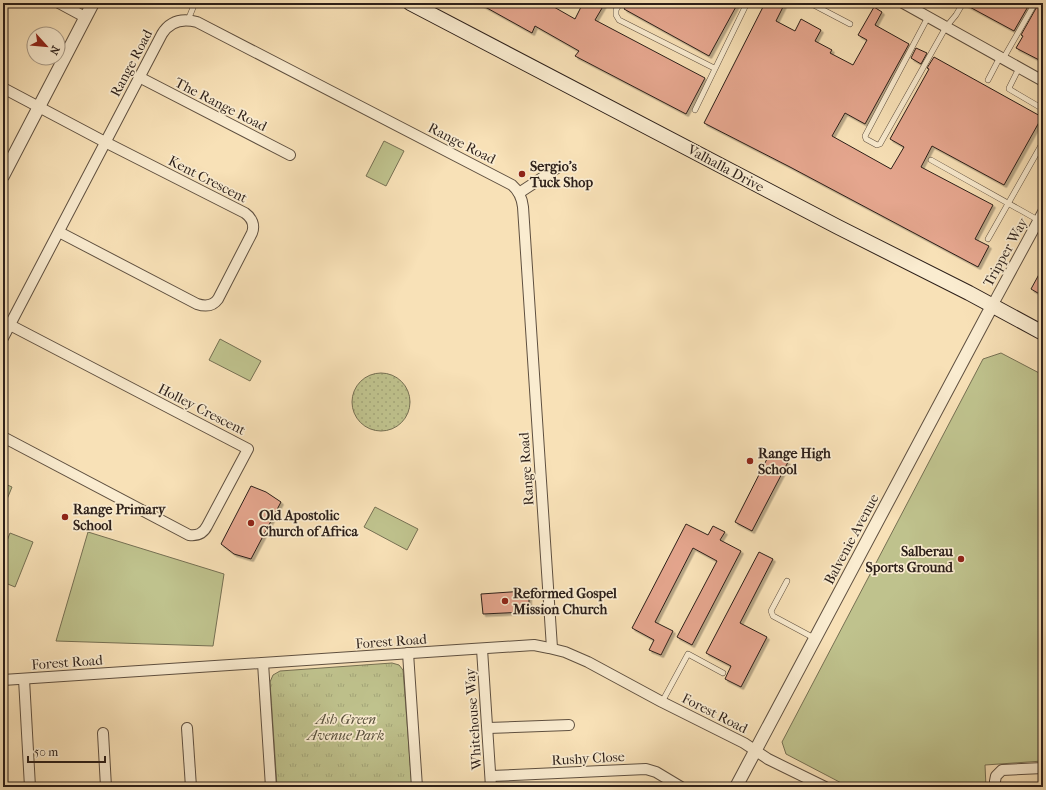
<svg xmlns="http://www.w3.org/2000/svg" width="1046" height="790" font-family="'IM FELL French Canon',serif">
<defs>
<pattern id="grass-dots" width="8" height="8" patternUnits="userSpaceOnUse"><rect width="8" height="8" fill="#bfc28d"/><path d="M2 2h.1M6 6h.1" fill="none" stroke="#a4a679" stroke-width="1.8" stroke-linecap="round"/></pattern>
<pattern id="park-tufts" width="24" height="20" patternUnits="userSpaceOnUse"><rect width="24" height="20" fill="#bfc28d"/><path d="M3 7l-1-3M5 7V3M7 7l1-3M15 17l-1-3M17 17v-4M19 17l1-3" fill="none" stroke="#a4a679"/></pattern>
<filter id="shadow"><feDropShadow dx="2.5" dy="2.5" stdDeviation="0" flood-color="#0004"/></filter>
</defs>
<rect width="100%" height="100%" fill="#f8e1b7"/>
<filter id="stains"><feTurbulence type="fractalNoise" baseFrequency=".005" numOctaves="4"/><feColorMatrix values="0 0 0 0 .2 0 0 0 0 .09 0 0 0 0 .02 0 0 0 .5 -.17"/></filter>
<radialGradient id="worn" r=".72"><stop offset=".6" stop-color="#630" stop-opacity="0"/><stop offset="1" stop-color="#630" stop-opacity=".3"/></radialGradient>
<circle fill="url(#grass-dots)" stroke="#767053" cx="381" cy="402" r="29"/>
<path fill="url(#park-tufts)" stroke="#767053" d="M392,663L399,665L403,670L412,787H277L270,682L273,675L280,671Z"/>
<g fill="#bfc28d" stroke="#767053">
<path d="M384,141L404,151L386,186L366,176Z"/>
<path d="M220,339L261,361L250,381L209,360Z"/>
<path d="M1001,353L1043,375V761L985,765L986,787H849L786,754L782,742L983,359Z"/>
<path d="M3,483L12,487L3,509Z"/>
<path d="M375,507L418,529L407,550L364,527Z"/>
<path d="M88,532L224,574L213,646L56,641Z"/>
<path d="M10,533L33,542L15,587L3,582V551Z"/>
</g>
<g fill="#e5a68e" stroke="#2c1f19" filter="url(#shadow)">
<path d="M478,3H547L575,19L583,3H605L595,20L705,78L686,114L575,56L579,51L535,26L532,33Z"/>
<path d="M628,3H738L709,56L624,9Z"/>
<path d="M765,3H785L776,21L795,31L801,19L821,30L815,41L832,50L830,53L853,65L867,40L858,35L874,7L882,12L875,25L909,44L865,124L845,113L832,136L891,169L904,147L890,139L929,69L927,68L934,57L1042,117L1004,185L932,146L921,167L993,205L975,239L989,246L978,267L790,167L704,123Z"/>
<path d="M967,3H1030L1014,31L966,5Z"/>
<path d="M1039,3H1043V62L1016,48L1023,36L1021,35Z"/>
<path d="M916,48L927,53L921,64L911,58Z"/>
<path d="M1043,267V296L1031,289Z"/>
<path d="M770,453L788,462L752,531L735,522Z"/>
<path d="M251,486L266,492L281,502L251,559L234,554L221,544Z"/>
<path d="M686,524L708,535L713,526L725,532L720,540L741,551L692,645L677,637L717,561L693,548L655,622L673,631L661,655L649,650L654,640L632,628Z"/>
<path d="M759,552L773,559L740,623L767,637L741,687L725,679L731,666L706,653Z"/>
<path d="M525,591V597L529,596V605L526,606V612L483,614L481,594Z"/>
</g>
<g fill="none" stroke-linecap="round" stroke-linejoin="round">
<defs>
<g id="service">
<path d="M620,3L616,10V15L619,20L714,68"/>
<path d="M810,3L850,24"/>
<path d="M928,17L865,136L866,139L877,145L880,144L946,27L956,15L963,3"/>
<path d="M188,20L195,3"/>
<path d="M1003,59L1035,3"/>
<path d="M1019,68L1009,88V89L1043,109"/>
<path d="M988,80L1000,57"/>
<path d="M695,110L747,3"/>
<path d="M931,160L1038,220"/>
<path d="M988,239L1043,142"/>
<path d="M787,581L771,611L773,616L814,638"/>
<path d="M662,702L688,654L723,673"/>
</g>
<g id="minor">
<path d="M59,3L85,17"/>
<path d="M903,3L1043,81"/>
<path d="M139,77L290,155"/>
<path d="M3,88L105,142L245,213C252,218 255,225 252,233L218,299C213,306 206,307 197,304L59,232"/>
<path d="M519,193L557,168"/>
<path d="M992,306L1043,212"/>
<path d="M3,338L162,34C170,21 182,18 197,22L512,185C519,191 522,198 523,207L552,648"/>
<path d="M3,437L189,535C197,536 203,534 207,526L248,449L10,325"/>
<path d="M482,649L491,787"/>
<path d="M408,653L417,787"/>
<path d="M263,663L271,787"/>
<path d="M24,679L30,787"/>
<path d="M3,680L472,649L534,645L549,648L565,652L588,662L662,702L744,743L768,759L825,787"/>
<path d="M187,728L191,787"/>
<path d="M488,728L569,725"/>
<path d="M103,733L106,787"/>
<path d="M491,776L646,769L656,772L681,787"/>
<path d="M995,787V781L996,776L1002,770L1043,768"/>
</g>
<g id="tertiary">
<path d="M3,176L93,3"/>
<path d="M736,787L992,306"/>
</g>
<path id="secondary" d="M410,3L838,227L969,293L1043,333"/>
</defs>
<use href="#service" stroke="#5f5040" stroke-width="6"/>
<use href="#minor" stroke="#5f5040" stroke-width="12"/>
<use href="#tertiary" stroke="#5f5040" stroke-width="14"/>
<use href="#secondary" stroke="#2c1f19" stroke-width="16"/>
<use href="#service" stroke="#faecd0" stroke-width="5"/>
<use href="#minor" stroke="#faecd0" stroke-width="10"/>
<use href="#tertiary" stroke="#faecd0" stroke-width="12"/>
<use href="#secondary" stroke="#faecd0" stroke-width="14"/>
</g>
<g fill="#8f2418" stroke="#faecd0" stroke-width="1.5">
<circle cx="522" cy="174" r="4"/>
<circle cx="750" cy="461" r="4"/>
<circle cx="65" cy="517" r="4"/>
<circle cx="251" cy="523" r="4"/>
<circle cx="961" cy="559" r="4"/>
<circle cx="505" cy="601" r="4"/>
</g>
<g text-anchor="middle" stroke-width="3.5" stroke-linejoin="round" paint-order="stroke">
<g font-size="14" fill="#2c1f19" stroke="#faecd0">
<text transform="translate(131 63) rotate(-62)" y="5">Range Road</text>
<text transform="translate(221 104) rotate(27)" y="5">The Range Road</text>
<text transform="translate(462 143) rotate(27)" y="5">Range Road</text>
<text transform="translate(726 168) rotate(28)" y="5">Valhalla Drive</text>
<text transform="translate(208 179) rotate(27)" y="5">Kent Crescent</text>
<text transform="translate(1005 252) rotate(-61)" y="5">Tripper Way</text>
<text transform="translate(202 409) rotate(27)" y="5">Holley Crescent</text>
<text transform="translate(526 469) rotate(-94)" y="5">Range Road</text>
<text transform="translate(851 539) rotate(-62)" y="5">Balvenie Avenue</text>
<text transform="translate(391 641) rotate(-4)" y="5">Forest Road</text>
<text transform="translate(67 662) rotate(-4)" y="5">Forest Road</text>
<text transform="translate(715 713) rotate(27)" y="5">Forest Road</text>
<text transform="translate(473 719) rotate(-94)" y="5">Whitehouse Way</text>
<text transform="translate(588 758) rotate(-3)" y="5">Rushy Close</text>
</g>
<g font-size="14" font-weight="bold" fill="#2c1f19" stroke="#faecd0" text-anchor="start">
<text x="530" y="171">Sergio's<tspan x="530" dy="16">Tuck Shop</tspan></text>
<text x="758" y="458">Range High<tspan x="758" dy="16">School</tspan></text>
<text x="73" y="514">Range Primary<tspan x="73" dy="16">School</tspan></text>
<text x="259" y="520">Old Apostolic<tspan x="259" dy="16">Church of Africa</tspan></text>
<text x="953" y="556" text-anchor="end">Salberau<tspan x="953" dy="16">Sports Ground</tspan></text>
<text x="513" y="598">Reformed Gospel<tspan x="513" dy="16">Mission Church</tspan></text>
</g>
<g font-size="14" font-style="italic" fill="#58503c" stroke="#faecd0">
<text x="346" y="724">Ash Green<tspan x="346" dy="16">Avenue Park</tspan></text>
</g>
</g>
<rect width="1046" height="790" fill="none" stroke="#f8e1b7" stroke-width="16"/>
<rect x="4" y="4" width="1038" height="782" fill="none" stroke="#2c1f19" stroke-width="2"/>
<rect x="8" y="8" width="1030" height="774" fill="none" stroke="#2c1f19"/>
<g transform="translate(46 46) rotate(117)"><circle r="19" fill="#faecd0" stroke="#a89a87"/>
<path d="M0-3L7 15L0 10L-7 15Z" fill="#8f2418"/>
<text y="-6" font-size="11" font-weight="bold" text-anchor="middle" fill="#2c1f19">N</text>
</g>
<path d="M28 756v6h77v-6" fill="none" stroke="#2c1f19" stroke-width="2"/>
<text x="34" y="756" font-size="12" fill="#2c1f19" stroke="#faecd0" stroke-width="3" paint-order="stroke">50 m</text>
<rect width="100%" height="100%" filter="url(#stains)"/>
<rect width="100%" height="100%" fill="url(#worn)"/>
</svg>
